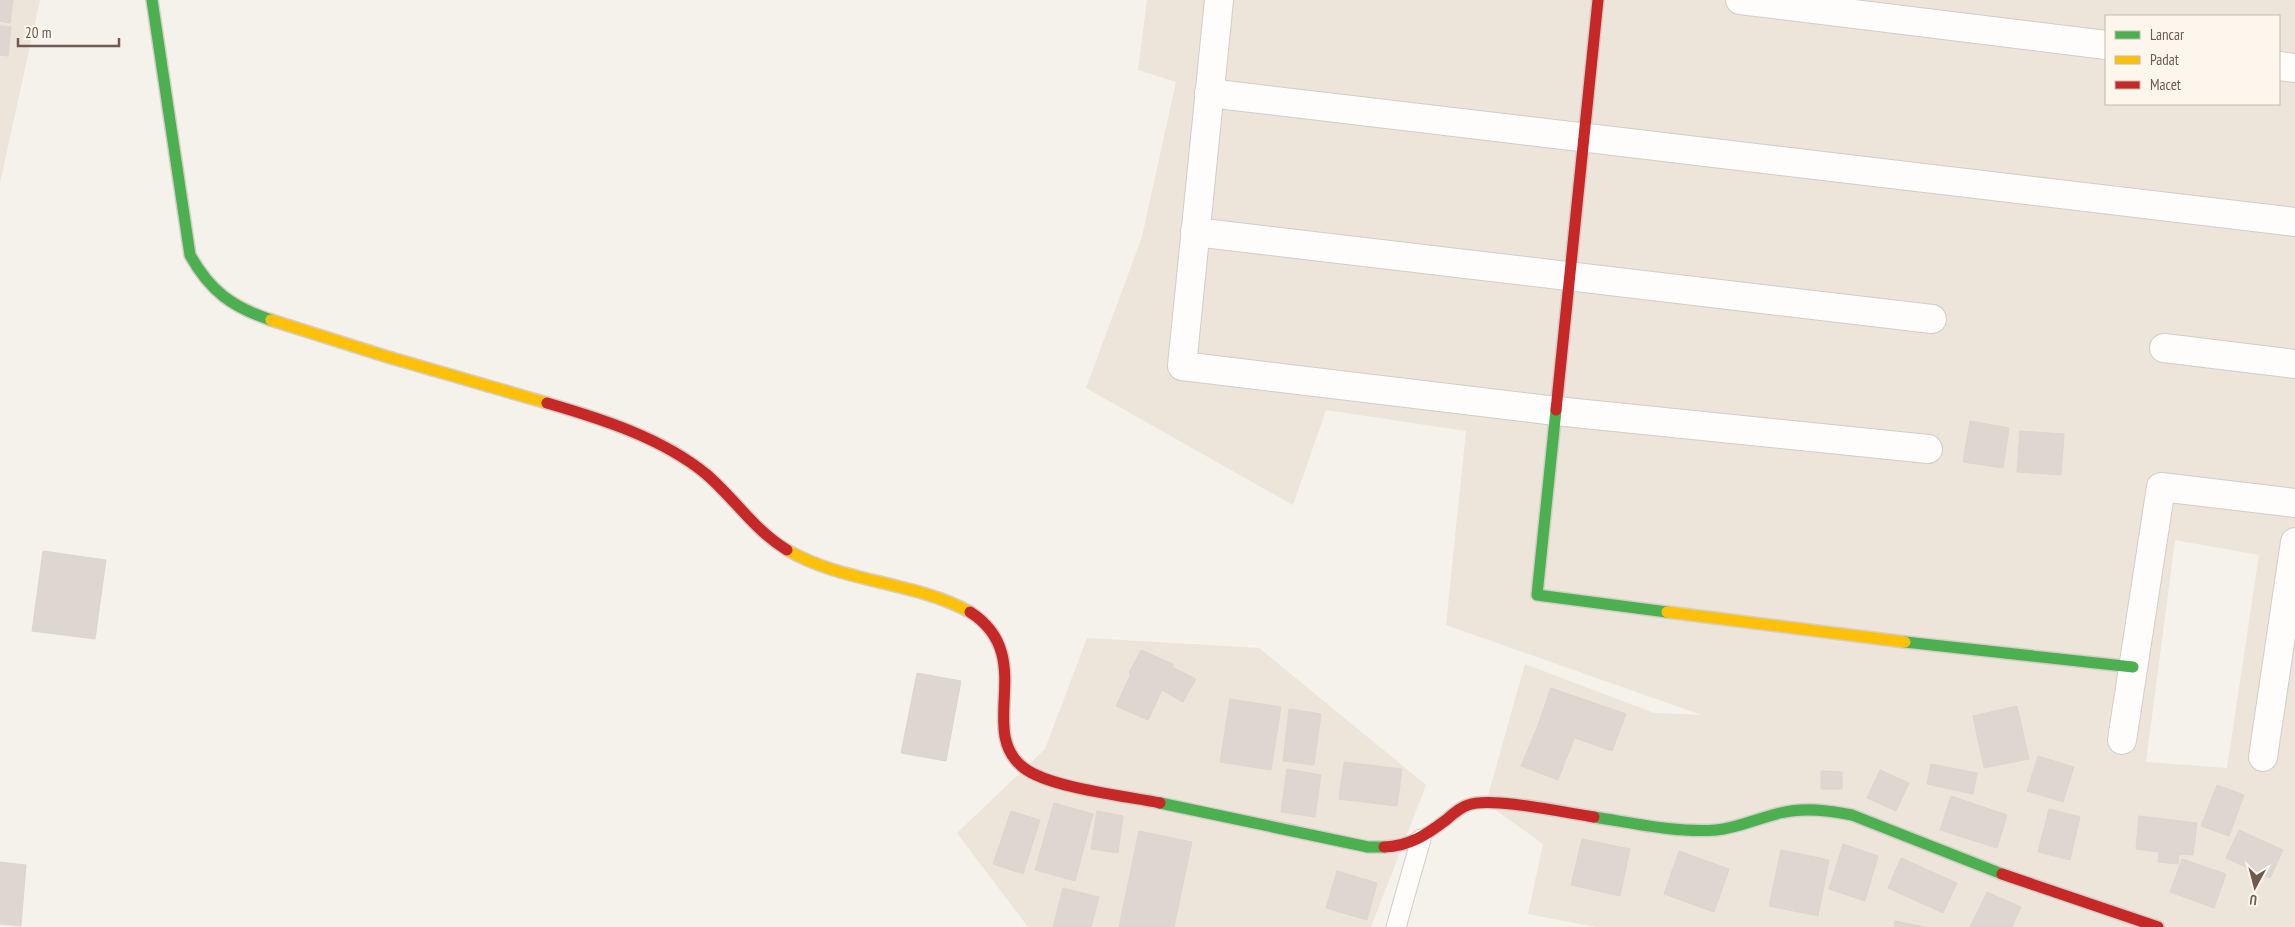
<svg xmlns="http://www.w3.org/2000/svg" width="2295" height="927" font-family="'PT Sans Narrow',sans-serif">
<rect width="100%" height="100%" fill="#f5f1eb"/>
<g fill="#ede4da" fill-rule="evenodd">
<path d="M0,0H40L0,183Z"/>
<path d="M1147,0H2295V927H1596L1528,914L1543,844L1486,803L1525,664L1654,713L1702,715L1446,625L1466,431L1326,410L1293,505L1086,388L1142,237L1176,82L1138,70ZM2106,16H2279V104H2106ZM2175,540L2259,555L2227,768L2146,762Z"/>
<path d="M1087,638L1259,648L1426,785L1371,927H1028L957,833L1045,749Z"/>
</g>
<g fill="#ded7d1" stroke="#ddd5ce">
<path d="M0,0H13L10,23L0,21Z"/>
<path d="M0,26L11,27L8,56L0,55Z"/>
<path d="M1970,421L2009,428L2003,468L1963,462Z"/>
<path d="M2020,431L2064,434L2061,475L2017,472Z"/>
<path d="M43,551L106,560L95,639L32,631Z"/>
<path d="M1141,650L1173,664L1172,667L1196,679L1183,702L1162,690L1148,720L1116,706L1131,674L1129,673Z"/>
<path d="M917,673L961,681L946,761L901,753Z"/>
<path d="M1551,688L1626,714L1612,751L1538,725Z"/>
<path d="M1230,699L1281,707L1271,770L1220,762Z"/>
<path d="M2017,706L2029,759L1984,768L1973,716Z"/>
<path d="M1289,709L1321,714L1314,765L1283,761Z"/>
<path d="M1538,725L1574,739L1558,780L1521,766Z"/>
<path d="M2038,756L2074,767L2063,802L2027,791Z"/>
<path d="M1344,762L1402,769L1397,806L1339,799Z"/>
<path d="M1931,764L1977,773L1973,794L1927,784Z"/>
<path d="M1287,769L1321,775L1315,817L1281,812Z"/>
<path d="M1880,770L1909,783L1896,811L1867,798Z"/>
<path d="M1821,771L1842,772V789H1821Z"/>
<path d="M2217,785L2244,795L2229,836L2201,826Z"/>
<path d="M1951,796L2007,815L1997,848L1940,830Z"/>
<path d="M1054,803L1093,814L1075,881L1035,870Z"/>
<path d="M2049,809L2080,817L2070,860L2038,852Z"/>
<path d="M1011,811L1040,820L1023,874L993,864Z"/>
<path d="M1097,811L1123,816L1118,853L1091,849Z"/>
<path d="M2139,816L2197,823L2193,855L2179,854L2178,864L2158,862L2159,852L2136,849Z"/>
<path d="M2239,830L2283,850L2270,878L2226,858Z"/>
<path d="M1139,831L1192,842L1174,927H1119Z"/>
<path d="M1582,839L1630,849L1620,896L1571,885Z"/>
<path d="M1843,844L1878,856L1865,901L1829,889Z"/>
<path d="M1781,850L1829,860L1818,916L1769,906Z"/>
<path d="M1679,851L1729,869L1714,912L1664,894Z"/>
<path d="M1901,858L1957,883L1943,913L1888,888Z"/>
<path d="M2182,859L2226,874L2214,908L2170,892Z"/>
<path d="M0,862L26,865L21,926L0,924Z"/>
<path d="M1337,871L1377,883L1367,920L1326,908Z"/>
<path d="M1063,888L1099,897L1091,927H1053Z"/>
<path d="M1987,892L2021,907L2012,927H1970Z"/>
<path d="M1895,921L1925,927H1894Z"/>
</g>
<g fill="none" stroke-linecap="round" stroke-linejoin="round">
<defs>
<path id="lane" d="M1396,927L1421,839"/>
<g id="street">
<path d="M1219,0L1182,366L1556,411L1928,449"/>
<path d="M1740,0L2106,45"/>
<path d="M2279,66L2295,68"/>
<path d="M1209,93L2295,222"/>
<path d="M1195,232L1932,319"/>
<path d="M2164,348L2295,364"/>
<path d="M2122,740L2161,487L2295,503"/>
<path d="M2263,757L2295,542"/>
</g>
<g id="fast">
<path d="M152,0L190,255C210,291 232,307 271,320"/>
<path d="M1556,410L1537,595L1667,612"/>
<path d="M1905,642L2133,667"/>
<path d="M1160,803L1368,847H1384"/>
<path d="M1594,817C1633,823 1676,833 1716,830C1738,828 1758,818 1780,813C1804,807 1828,810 1852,815L2002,874"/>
</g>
<g id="slow">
<path d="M271,320L388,357L547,403"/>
<path d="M787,550C844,583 913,581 970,612"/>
<path d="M1667,612L1905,642"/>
</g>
<g id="jam">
<path d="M547,403C602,419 662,438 706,474C734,498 755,531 787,550"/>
<path d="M1556,410L1598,0"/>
<path d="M970,612C1039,656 975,731 1024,768C1050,788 1126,796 1160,803"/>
<path d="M1384,847C1410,846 1426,835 1446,820C1453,814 1459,808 1468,805C1490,796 1567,813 1594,817"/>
<path d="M2002,874L2158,927"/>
</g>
</defs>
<use href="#lane" stroke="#d2cdc7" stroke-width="21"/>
<use href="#street" stroke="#d2cdc7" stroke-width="30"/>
<use href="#fast" stroke="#d4cec8" stroke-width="14"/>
<use href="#slow" stroke="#d4cec8" stroke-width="14"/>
<use href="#jam" stroke="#d4cec8" stroke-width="14"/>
<use href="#lane" stroke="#fefdfc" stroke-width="19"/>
<use href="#street" stroke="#fefdfc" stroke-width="28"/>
<use href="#fast" stroke="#4caf50" stroke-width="11"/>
<use href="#slow" stroke="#ffc107" stroke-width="11"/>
<use href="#jam" stroke="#c62828" stroke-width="11"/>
</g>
<rect x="2105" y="15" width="175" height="90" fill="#fdf6ed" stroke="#c5b8ae"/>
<rect x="2115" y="31" width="25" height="8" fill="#4caf50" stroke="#c5b8ae"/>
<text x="2150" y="40" font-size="15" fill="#705a4f">Lancar</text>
<rect x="2115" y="56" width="25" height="8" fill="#ffc107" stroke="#c5b8ae"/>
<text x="2150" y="65" font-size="15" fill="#705a4f">Padat</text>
<rect x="2115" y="81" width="25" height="8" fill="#c62828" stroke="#c5b8ae"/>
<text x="2150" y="90" font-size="15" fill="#705a4f">Macet</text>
<g transform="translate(2255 887) rotate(187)" stroke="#fdf6ed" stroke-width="4" paint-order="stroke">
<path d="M0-4L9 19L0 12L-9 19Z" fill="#705a4f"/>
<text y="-8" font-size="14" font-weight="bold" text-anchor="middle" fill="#705a4f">U</text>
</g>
<path d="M18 38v8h101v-8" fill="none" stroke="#705a4f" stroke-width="2.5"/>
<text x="25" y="38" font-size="15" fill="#705a4f" stroke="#fdf6ed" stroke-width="4" paint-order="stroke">20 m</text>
</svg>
